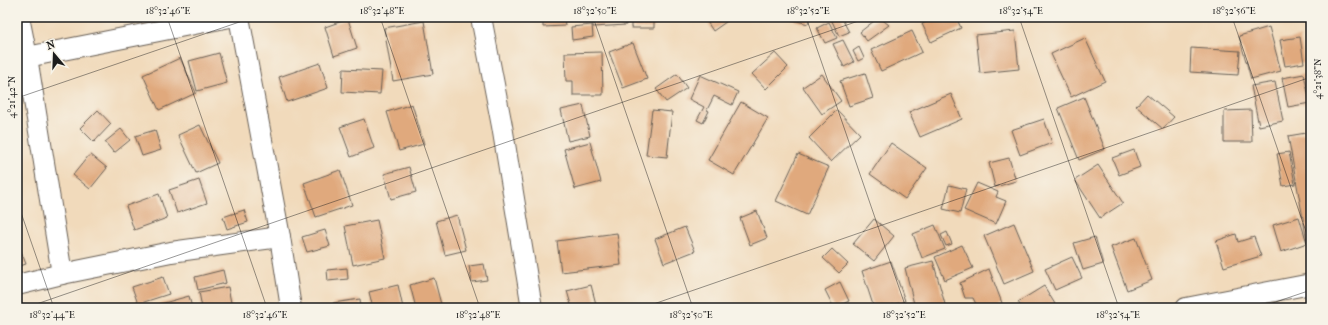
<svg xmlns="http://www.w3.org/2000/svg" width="1328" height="325" font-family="'IM FELL French Canon',serif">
<rect width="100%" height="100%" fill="#f7f3e8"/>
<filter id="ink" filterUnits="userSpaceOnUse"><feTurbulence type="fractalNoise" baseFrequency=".025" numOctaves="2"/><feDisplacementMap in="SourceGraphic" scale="8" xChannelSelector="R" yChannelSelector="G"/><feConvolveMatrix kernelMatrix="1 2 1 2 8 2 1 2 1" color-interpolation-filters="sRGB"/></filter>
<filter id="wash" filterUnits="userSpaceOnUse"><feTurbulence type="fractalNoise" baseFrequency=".012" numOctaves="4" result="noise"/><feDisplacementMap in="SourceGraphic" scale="16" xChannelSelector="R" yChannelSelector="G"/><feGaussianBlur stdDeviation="0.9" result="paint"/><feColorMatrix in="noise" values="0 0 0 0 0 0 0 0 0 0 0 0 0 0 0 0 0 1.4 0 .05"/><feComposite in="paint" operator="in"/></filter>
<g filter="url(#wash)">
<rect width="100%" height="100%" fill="#f1dabb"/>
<g id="blocks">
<g fill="#e0a97d">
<path d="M543,17H564L565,26L543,27Z"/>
<path d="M593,17H626V25L593,27Z"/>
<rect x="631" y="17" width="23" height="11"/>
<path d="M704,17H733L713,31Z"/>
<path d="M783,17H810L808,24Z"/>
<path d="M834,17H841L849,32L839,36L831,19Z"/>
<path d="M879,17L889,25L867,41L860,32Z"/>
<path d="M937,17H956L961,28L931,42L922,24Z"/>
<path d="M348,19L357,48L334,56L325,27Z"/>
<path d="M424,21L433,74L393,81L384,28Z"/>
<path d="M829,22L837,38L825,43L817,28Z"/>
<path d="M592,25L593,37L572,40L571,27Z"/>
<path d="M1269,27L1281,71L1251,79L1239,36Z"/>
<path d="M912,31L922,52L881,71L871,50Z"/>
<path d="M1015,31L1019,69L980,73L976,35Z"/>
<path d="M1300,37L1304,63L1285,66L1280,40Z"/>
<path d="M1085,38L1105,81L1071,97L1051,54Z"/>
<path d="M843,40L854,62L844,67L833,44Z"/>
<path d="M633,43L647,79L623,88L609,52Z"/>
<path d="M859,47L864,58L858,61L853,51Z"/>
<path d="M1191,48L1240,51L1238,75L1190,72Z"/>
<path d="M602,52L603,95H573V81H566L565,53Z"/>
<path d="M219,53L227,83L197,91L189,61Z"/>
<path d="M775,53L788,67L766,89L752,74Z"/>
<path d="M180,58L196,93L159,110L143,75Z"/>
<path d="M320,63L328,88L287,102L279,77Z"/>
<path d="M343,69L382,71L380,94L342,92Z"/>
<path d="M865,73L873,98L849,106L840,81Z"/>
<path d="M677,74L687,88L666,102L656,89Z"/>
<path d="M822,74L841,101L822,114L803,87Z"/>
<path d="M1304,74L1310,103L1288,107L1282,78Z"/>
<path d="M700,75L738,92L732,105L714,96L707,110L709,111L703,123L697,120L704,107L689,99Z"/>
<path d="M1275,82L1283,121L1259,126L1251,86Z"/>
<path d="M951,94L962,119L920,137L909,112Z"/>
<path d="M1147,94L1174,117L1163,129L1136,106Z"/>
<path d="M1084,97L1105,149L1079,160L1058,108Z"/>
<path d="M741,102L768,118L734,175L708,160Z"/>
<path d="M412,104L424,144L399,151L387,112Z"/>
<path d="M583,105L590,136L568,141L561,110Z"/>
<path d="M98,110L111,124L94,142L80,128Z"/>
<path d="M652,110L672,112L667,157L646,155Z"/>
<path d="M837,110L860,134L831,162L809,138Z"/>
<path d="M1251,110L1252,142H1224V111Z"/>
<path d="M364,119L374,148L351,157L340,127Z"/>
<path d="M1044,119L1052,143L1020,155L1011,130Z"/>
<path d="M200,125L218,163L196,173L178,135Z"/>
<path d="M121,129L130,140L114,153L105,142Z"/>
<path d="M155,130L161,150L142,156L135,136Z"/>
<path d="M1306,133L1311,160L1310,257L1288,136Z"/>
<path d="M590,142L601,182L575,189L564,149Z"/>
<path d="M891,143L927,168L905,199L870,174Z"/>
<path d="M1134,150L1140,167L1119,175L1112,158Z"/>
<path d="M1289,152L1295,184L1283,186L1277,154Z"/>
<path d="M90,154L107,168L90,189L73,175Z"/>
<path d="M798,154L829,167L807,215L776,201Z"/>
<path d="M1009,158L1016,181L995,187L989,163Z"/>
<path d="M1098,165L1123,203L1100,218L1075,180Z"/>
<path d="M409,167L416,192L391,199L384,174Z"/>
<path d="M340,170L352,205L316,217L304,183Z"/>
<path d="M199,180L207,203L177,213L169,190Z"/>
<path d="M977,183L998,192L996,197L1006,201L996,224L964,210Z"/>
<path d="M949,185L966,189L960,213L943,209Z"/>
<path d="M159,194L167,218L134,230L126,206Z"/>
<path d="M244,210L248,222L227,229L223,217Z"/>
<path d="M757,211L767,238L750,245L740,218Z"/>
<path d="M457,215L466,250L445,255L436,221Z"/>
<path d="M1299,217L1307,243L1281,252L1273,225Z"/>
<path d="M874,219L894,236L874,261L853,244Z"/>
<path d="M377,220L385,258L353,265L345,226Z"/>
<path d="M1014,223L1034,271L1004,284L984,236Z"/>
<path d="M935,225L945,249L922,258L913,234Z"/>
<path d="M685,227L695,251L664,263L655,239Z"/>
<path d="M325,230L330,246L307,252L302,237Z"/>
<path d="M947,232L952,244L946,246L941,235Z"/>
<path d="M617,233L621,265L561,272L557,241Z"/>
<path d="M1236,234L1238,242L1254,237L1261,256L1224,267L1216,241Z"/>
<path d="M1095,237L1103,264L1083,270L1074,243Z"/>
<path d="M1136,238L1152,280L1127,290L1111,247Z"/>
<path d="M17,241L26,264L17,267Z"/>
<path d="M962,245L973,268L945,280L935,257Z"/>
<path d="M832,249L848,264L839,273L823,258Z"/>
<path d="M1072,257L1082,278L1055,290L1045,269Z"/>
<path d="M891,261L905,301L884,308H874L862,271Z"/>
<path d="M933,261L946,308H915L905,268Z"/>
<path d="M484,264L487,280L472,282L469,266Z"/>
<path d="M347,268L348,279L328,281L327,270Z"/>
<path d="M989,269L1002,303L996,308H974L976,304L973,298H965L960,283Z"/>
<path d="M223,270L226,283L198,290L195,277Z"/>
<path d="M163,277L169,294L138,304L132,287Z"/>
<path d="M434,278L442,308H416L410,285Z"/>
<path d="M840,282L849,301L834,308L825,290Z"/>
<path d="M398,285L403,308H373L369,292Z"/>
<path d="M591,285L597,308H572L567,291Z"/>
<path d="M1044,286L1055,304L1048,308H1022L1018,302Z"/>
<path d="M228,287L232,308H202L199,292Z"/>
<path d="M189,296L192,308H146Z"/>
<path d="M360,299L361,308H334L333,303Z"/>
</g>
</g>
</g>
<g filter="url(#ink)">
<use href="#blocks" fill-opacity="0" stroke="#675e54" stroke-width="1"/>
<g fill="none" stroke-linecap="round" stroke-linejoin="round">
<defs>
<g id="street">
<path d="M19,17L27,57L62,274"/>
<path d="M239,17L280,237L291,308"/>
<path d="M481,17L502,126L532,308"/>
<path d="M27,57L230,17"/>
<path d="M17,285L62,274L171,252L280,237"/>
<path d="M1186,308L1311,284"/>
</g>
</defs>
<use href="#street" stroke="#675e54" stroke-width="22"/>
<use href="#street" stroke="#fff" stroke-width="20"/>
</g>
</g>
<path fill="none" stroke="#1c1c1c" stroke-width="1" stroke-opacity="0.45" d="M167,17L267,308M380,17L480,308M593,17L693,308M806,17L906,308M1019,17L1119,308M1232,17L1311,246M17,98L254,17M17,201L54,308M25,308L870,17M642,308L1311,77M1258,308L1311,290"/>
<rect width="1328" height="325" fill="none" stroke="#f7f3e8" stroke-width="44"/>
<g transform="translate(54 54) rotate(341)" stroke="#f7f3e8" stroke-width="3" paint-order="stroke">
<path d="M0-3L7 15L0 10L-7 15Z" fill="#1c1c1c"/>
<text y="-6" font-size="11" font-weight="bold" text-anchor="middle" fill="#1c1c1c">N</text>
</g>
<rect x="22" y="22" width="1284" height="281" fill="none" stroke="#1c1c1c" stroke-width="1.5"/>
<g font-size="10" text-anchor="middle" fill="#1c1c1c">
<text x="168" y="14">18°32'46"E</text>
<text x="382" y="14">18°32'48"E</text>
<text x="595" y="14">18°32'50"E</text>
<text x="808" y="14">18°32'52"E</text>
<text x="1021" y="14">18°32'54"E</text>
<text x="1234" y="14">18°32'56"E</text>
<text transform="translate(1317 79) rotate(-90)" y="4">4°21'38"N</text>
<text transform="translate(11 97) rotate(-90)" y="4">4°21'42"N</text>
<text x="52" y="318">18°32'44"E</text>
<text x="265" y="318">18°32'46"E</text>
<text x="478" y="318">18°32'48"E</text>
<text x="691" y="318">18°32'50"E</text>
<text x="904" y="318">18°32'52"E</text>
<text x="1118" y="318">18°32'54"E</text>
</g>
</svg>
